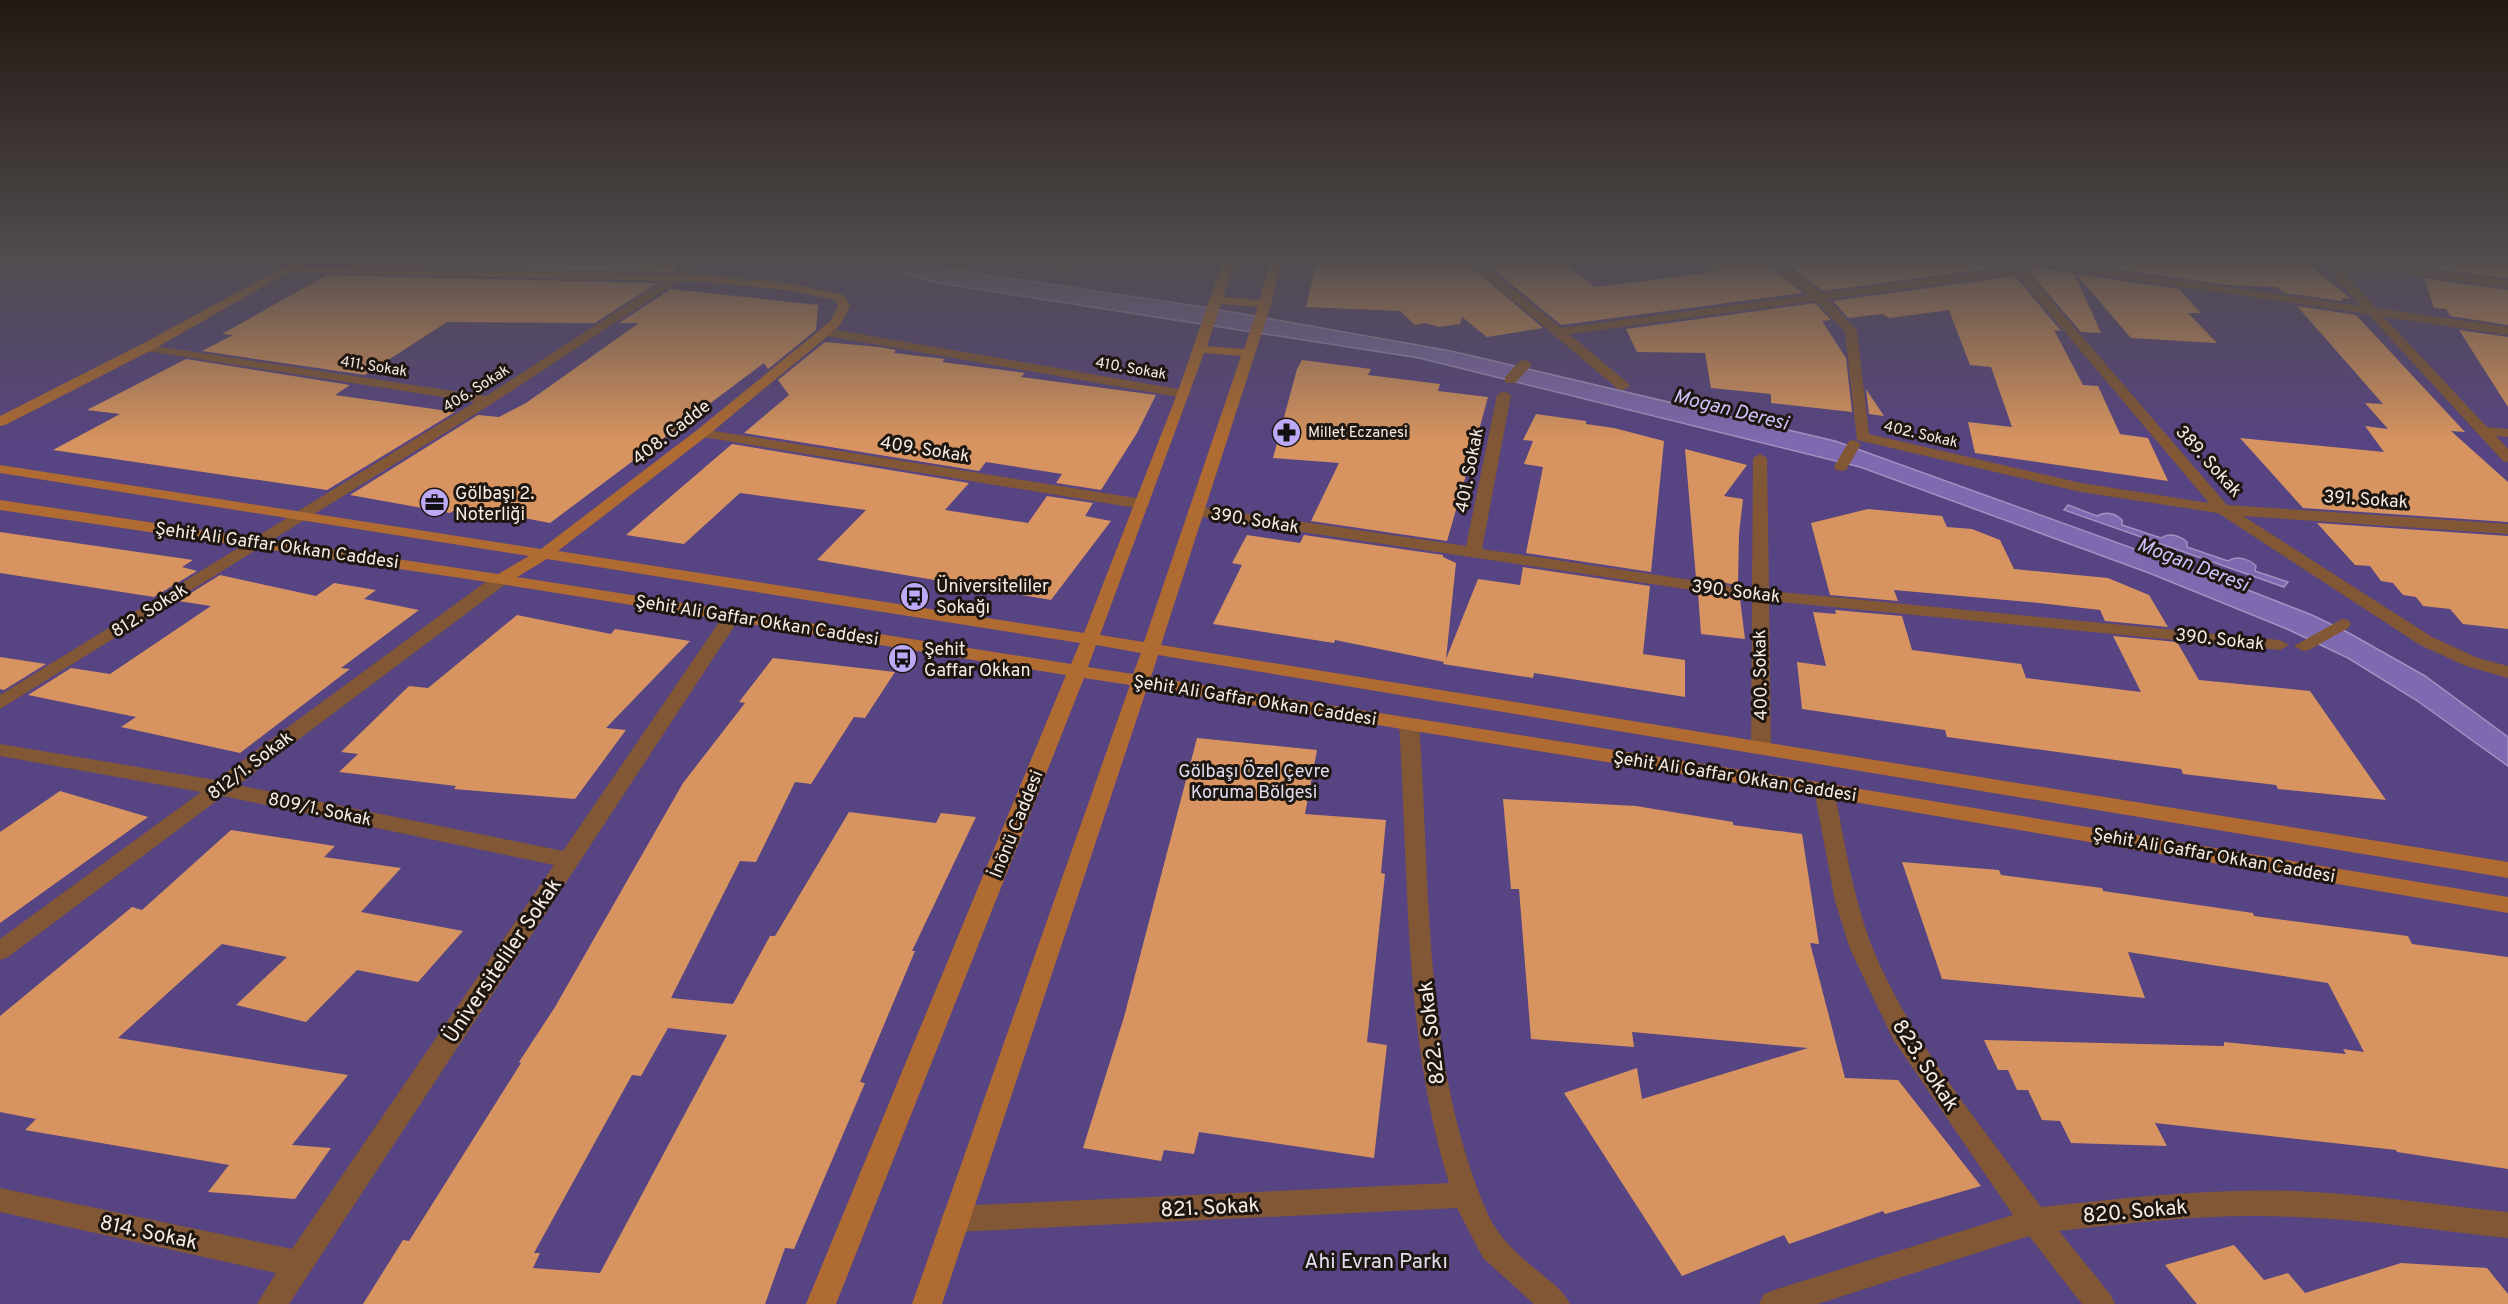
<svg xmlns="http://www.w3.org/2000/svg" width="2508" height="1304" font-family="Overpass,sans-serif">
<rect width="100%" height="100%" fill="#3d2d21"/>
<rect fill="#574482" x="0" y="258" width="2508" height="1046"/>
<g fill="#7e6ab0" stroke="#a291c0" stroke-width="1.5">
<path d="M877,258H915L947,269L1204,307L1451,351L1835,441L2240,587L2312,615L2349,633L2425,676L2508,737V766L2416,700L2348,658L2287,629L2149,573L1860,467L1419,358L937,283L904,274Z"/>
<path d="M2068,505L2097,516C2105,511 2115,513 2122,520V525L2161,538C2170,532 2180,536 2187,542V547L2228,561C2237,555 2249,559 2256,566L2255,571L2288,582L2284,587L2064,510Z"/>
</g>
<g fill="#d79460" fill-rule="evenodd">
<path d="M358,258H686L673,272L346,265Z"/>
<path d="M1317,258H1461L1543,328L1487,337L1462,317L1460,324L1439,327L1425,323L1415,325L1400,311L1306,307Z"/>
<path d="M1480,258H1558L1595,287L1715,272L1703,262L1759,258L1803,293L1561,325Z"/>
<path d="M1778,258H2017L2019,261L2015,265L1823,291Z"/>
<path d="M2037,258H2301L2351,299L2341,298L2343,301L2285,293L2277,287L2229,285Z"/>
<path d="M2417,258L2508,260V278L2420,267Z"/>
<path d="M2033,267L2074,273L2101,333L2081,332L2028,270Z"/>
<path d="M2076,274L2179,289L2201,313H2188L2217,343L2131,338Z"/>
<path d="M327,275L657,283L595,323L447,322L365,375L202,351L233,335L222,334Z"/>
<path d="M2015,276L2061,331L2054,330L2083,385L2098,386L2120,434L2148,438L2168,481L1975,453L1968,422L2012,427L1991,367L1970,365L1949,310L1889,318L1882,314L1848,318L1833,301Z"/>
<path d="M2424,278L2508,290V325L2450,316L2446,309L2434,308Z"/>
<path d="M671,289L818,305L816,330L768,369L764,363L550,523L461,506L450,513L350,495L478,415L499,417L526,403L639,323H619Z"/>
<path d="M1815,303L1831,320L1822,321L1846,358L1852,412L1771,403V394L1711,388L1705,353L1637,352L1626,329Z"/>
<path d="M2297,306L2356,315L2465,432L2451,431L2508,482V522L2303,508L2240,438L2384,452L2365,426L2388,429L2365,403L2383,404Z"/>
<path d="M2459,330L2508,337V407Z"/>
<path d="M825,342L879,347L896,350L894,353L945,359L942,362L1025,373L1021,377L1156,395L1137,433L1101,490L1056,483L1062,474L986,462L979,471L744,433L789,395L778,380Z"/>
<path d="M186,359L350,385L335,395L455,412L327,490L53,450L120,414L87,410Z"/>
<path d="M1302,360L1371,369L1368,375L1440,384L1438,391L1488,397L1478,434L1471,433L1466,475L1447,541L1311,521L1339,463L1273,458L1297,369Z"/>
<path d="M1866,389L1884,416L1869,414Z"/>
<path d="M1536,414L1586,421V424L1614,428L1664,441L1651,572L1526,553L1543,467L1524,464L1533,441L1523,440Z"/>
<path d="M732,444L969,483L945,510L1028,523L1047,496L1093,503L1085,516L1111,521L1051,600L817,560L866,510L740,493L684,544L626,535Z"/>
<path d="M1685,449L1747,465L1724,496L1743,499L1739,534L1738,585L1696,578Z"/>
<path d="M1868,509L1942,516L1947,527L1972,529L2000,540L2014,569L2108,578L2149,595L2168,627L2105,621L2100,610L2039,603L1894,590L1898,601L1830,595L1811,523Z"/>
<path d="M2317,523L2508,536V629L2463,624L2450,609L2423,606L2416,597L2403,595L2393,583L2381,581L2370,566L2355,565Z"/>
<path d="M0,532L193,560L182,567L197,571L154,597L0,573Z"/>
<path d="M1247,535L1300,543L1304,535L1443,555V557L1456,563L1446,659L1478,579L1520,585L1523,567L1650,586L1643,654L1685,660V697L1534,673L1533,678L1443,664L1444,662L1335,640L1334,643L1213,624L1242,565L1232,563Z"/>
<path d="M220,575L316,596L334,583L376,590L364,599L419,610L341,668L350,669L240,753L121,727L136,717L28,695L71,668L110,674L211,606L178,601Z"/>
<path d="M1698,593L1740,599L1745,639L1701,634Z"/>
<path d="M1835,610L1902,616L1912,650L2021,664L2026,678L2141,692L2113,636L2177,642L2199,680L2310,691L2386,800L2278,789L2276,785L2183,774L2181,769L1947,737L1945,730L1802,709L1797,662L1826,666L1813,612L1836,614Z"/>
<path d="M517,615L611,634L615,629L690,641L606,728L626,730L575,799L454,789L456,786L339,772L358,754L341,752L409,686L428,688Z"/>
<path d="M0,657L46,664L4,690L0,689Z"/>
<path d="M773,658L895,672L865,718L854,717L811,784L795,782L756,862L740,861L671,998L733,1004L770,936H775L849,812L936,823L941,813L976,817L912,951H915L860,1082L865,1083L794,1249L785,1248L765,1304H363L403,1240L409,1241L521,1063L519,1062L555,1007L683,783L745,703L739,702ZM668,1028L727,1035L600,1273L533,1268L540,1253H534L632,1075L641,1076Z"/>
<path d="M1197,738L1317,750L1305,814L1386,820L1381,873L1385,874L1367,1042L1387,1045L1374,1158L1199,1132L1194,1154L1164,1150L1161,1161L1083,1148L1124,1017Z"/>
<path d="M60,791L148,817L0,923V832Z"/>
<path d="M1503,799L1636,806L1733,822V825L1802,834L1819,944L1810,943L1845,1078L1898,1080L1981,1186L1885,1214L1883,1211L1789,1244L1784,1235L1682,1276L1564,1093L1637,1068L1642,1099L1808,1048L1632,1032L1634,1047L1531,1039L1519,889H1511Z"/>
<path d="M231,830L335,846L324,857L401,868L361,912L463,931L418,982L357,970L306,1022L236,1005L287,957L222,944L118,1038L348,1075L292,1145L331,1148L295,1199L208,1192L229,1165L25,1130L36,1119L0,1112V1016L132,907L142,910Z"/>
<path d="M1902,862L1999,870L2001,875L2102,888L2103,891L2253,913L2254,916L2408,936L2412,944L2508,957V1169L2397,1152L2396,1150L2155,1123L2167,1146L2071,1143L2060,1121L2042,1120L2028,1090H2017L2008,1070H1998L1984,1040L2224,1046V1042L2346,1054L2343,1049L2364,1052L2328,983L2128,952L2145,998L1942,979Z"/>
<path d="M2234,1245L2264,1280L2288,1273L2305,1293L2401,1263L2487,1268L2508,1294V1304H2197L2165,1265Z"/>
</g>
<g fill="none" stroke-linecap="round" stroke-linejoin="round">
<g fill="#825736" fill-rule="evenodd">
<path d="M689,258H702L680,280L493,403L0,709V695L475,402L147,351L142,350V344L486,396L672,276Z"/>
<path d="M1060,258H1072L1070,272L1060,270Z"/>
<path d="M1463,258H1476L1561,328L1809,295L1761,258H1774L1822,293L2016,267L2022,261L2019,258L2361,306L2332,274L2341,265L2397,266L2508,280V288L2397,272L2348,271L2344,274L2376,308L2508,327V335L2384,317L2487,427L2508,429V437L2496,436L2508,449V462L2503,461L2368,314L2032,265L2025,270L2227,505L2508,524V534L2243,516L2432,637L2478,658L2508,666V678L2466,666L2420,645L2218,513L2081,492L1857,440L1845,332L1816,301L1569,334L1628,383L1630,386L1623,390L1618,389ZM2016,274L2209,503L2081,483L1869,434L1857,331L1828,299Z"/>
<path d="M825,328L1184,390L1191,394L1184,398L821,335V329Z"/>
<path d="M1525,360L1532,364L1530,367L1515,383H1505V377L1520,361Z"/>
<path d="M1504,391L1511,395L1482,549L1752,589L1753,458L1760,454L1767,458L1769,591L2280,640L2289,645L2280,650L1769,601L1771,748L1768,753H1754L1751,748L1752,599L1195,516L1187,511L1195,506L1466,546L1497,395Z"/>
<path d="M702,429L1142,499L1150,504L1142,509L697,436L695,433Z"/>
<path d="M1854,440L1861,444L1846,470L1841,471L1836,470L1834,467L1849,441Z"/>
<path d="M501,574L507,575L509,579L507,583L238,785L563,851L726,612L732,611L741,616L289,1304H257L276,1273L0,1212V1188L292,1249L554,865L223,796L8,957L0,960V939L201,792L0,756V744L216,780L495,575Z"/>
<path d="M2342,619L2348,620L2351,624L2348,628L2309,650L2303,651L2294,646Z"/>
<path d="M1409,718L1416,720L1419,724C1431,884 1422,1059 1486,1210C1497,1237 1517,1254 1539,1272C1551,1282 1563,1290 1570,1304H1534L1483,1258L1457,1208L955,1232L945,1228L941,1219L945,1210L955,1206L1449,1183C1403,1034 1409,878 1399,724L1402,720Z"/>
<path d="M1824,783L1831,785L1834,790C1845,843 1853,898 1873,949C1912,1044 1981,1125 2041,1207C2125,1198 2210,1188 2295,1191C2366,1194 2437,1205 2508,1212V1238C2437,1231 2366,1219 2295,1217C2217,1213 2137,1222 2059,1231L2110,1294L2115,1304H2082L2029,1236L1818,1304H1759L1764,1294L1774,1290L2013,1215L1893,1039L1850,949L1835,901L1814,790L1817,785Z"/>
</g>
<path fill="#af6b32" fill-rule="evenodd" d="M1224,258H1236L1223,297L1260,300L1270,258H1282L1271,304L1161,645L2508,862V878L1158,655L1151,677L1824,783L2508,897V913L1824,797L1147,688L942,1304H912L1130,685L1084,678L836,1304H806L1066,675L501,584L0,510V500L498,574L529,556L0,473V465L541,549L697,430L821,329L831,320L838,306L835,300L787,290L705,282L289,272L152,350L5,425L0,426V416L142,344L297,260L303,263L300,266L705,275L787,283L844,295L850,306L840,325L829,335L707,436L558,551L1084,633L1177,394ZM1221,304L1258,307L1244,349L1207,346ZM1204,353L1241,356L1144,642L1100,635ZM547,559L1080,643L1071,664L517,577ZM1096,645L1141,653L1133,674L1088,667Z"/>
</g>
<linearGradient id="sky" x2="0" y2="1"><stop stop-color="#221912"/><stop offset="0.59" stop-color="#514c4e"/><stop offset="1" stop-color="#514c4e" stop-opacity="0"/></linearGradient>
<rect width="2508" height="441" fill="url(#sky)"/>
<defs>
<symbol id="pharmacy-disc" viewBox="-11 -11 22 22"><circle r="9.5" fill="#bda9f5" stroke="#1e1711"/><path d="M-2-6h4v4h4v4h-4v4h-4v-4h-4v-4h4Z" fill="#111"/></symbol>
<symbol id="office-disc" viewBox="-11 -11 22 22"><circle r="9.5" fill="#bda9f5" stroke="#1e1711"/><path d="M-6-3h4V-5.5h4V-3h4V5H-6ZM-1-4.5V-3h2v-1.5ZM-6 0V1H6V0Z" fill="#111"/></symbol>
<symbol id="bus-disc" viewBox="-11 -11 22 22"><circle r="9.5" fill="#bda9f5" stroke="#1e1711"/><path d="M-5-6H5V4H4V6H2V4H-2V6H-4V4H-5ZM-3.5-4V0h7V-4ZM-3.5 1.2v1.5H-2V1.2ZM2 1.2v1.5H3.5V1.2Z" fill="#111"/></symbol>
</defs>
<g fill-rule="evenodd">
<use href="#pharmacy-disc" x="1270" y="416" width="33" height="33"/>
<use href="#office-disc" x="418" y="486" width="33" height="33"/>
<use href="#bus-disc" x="898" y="580" width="33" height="33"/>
<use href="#bus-disc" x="886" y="642" width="33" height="33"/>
</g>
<g text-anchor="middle" stroke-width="6" stroke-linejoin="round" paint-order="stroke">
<g font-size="15" fill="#f7ece4" stroke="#1e1711">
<text transform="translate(374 366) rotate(9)" y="5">411. Sokak</text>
<text transform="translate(1131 368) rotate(10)" y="5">410. Sokak</text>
<text transform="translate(476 388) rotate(-32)" y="5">406. Sokak</text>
<text transform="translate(1921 434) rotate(13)" y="5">402. Sokak</text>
</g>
<g font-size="15" fill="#f7ece4" stroke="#1e1711" text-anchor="start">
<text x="1308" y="437">Millet Eczanesi</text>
</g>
<g font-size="18" fill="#f7ece4" stroke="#1e1711">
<text transform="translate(671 432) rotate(-38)" y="6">408. Cadde</text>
<text transform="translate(925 449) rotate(9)" y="6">409. Sokak</text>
<text transform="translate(2209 461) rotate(48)" y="6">389. Sokak</text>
<text transform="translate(1469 470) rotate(-79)" y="6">401. Sokak</text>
<text transform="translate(2366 499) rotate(4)" y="6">391. Sokak</text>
<text transform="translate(1255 520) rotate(9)" y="6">390. Sokak</text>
<text transform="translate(277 545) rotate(8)" y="6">Şehit Ali Gaffar Okkan Caddesi</text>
<text transform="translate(1736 591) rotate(7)" y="6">390. Sokak</text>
<text transform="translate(149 610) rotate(-32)" y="6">812. Sokak</text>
<text transform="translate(757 620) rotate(9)" y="6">Şehit Ali Gaffar Okkan Caddesi</text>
<text transform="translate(2220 639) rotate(6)" y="6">390. Sokak</text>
<text transform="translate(1760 675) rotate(-91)" y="6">400. Sokak</text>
<text transform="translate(1255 700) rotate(9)" y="6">Şehit Ali Gaffar Okkan Caddesi</text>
<text transform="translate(250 765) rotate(-37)" y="6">812/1. Sokak</text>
<text transform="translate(1735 776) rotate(9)" y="6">Şehit Ali Gaffar Okkan Caddesi</text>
<text transform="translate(320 809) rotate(12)" y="6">809/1. Sokak</text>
<text transform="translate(1016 824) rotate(-68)" y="6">İnönü Caddesi</text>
<text transform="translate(2214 855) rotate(10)" y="6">Şehit Ali Gaffar Okkan Caddesi</text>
</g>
<g font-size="18" fill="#f7ece4" stroke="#1e1711" text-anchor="start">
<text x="455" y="499">Gölbaşı 2.<tspan x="455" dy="21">Noterliği</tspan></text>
<text x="936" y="592">Üniversiteliler<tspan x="936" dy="21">Sokağı</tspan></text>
<text x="924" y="655">Şehit<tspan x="924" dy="21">Gaffar Okkan</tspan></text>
</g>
<g font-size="18" fill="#e1dcf0" stroke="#1e1711">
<text x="1254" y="777">Gölbaşı Özel Çevre<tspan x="1254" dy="21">Koruma Bölgesi</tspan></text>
</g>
<g font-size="20" font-style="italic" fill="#cfc1fb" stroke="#1e1711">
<text transform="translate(1731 409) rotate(14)" y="7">Mogan Deresi</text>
<text transform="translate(2193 564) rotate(21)" y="7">Mogan Deresi</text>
</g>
<g font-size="21" fill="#f7ece4" stroke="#1e1711">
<text transform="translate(502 960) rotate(-56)" y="7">Üniversiteliler Sokak</text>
<text transform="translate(1431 1033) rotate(-97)" y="7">822. Sokak</text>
<text transform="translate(1926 1065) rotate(57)" y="7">823. Sokak</text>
<text transform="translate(1210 1207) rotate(-3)" y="7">821. Sokak</text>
<text transform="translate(2135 1211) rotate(-5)" y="7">820. Sokak</text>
<text transform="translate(149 1232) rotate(12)" y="7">814. Sokak</text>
</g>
<g font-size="21" fill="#e1dcf0" stroke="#1e1711">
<text x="1376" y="1268">Ahi Evran Parkı</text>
</g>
</g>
</svg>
